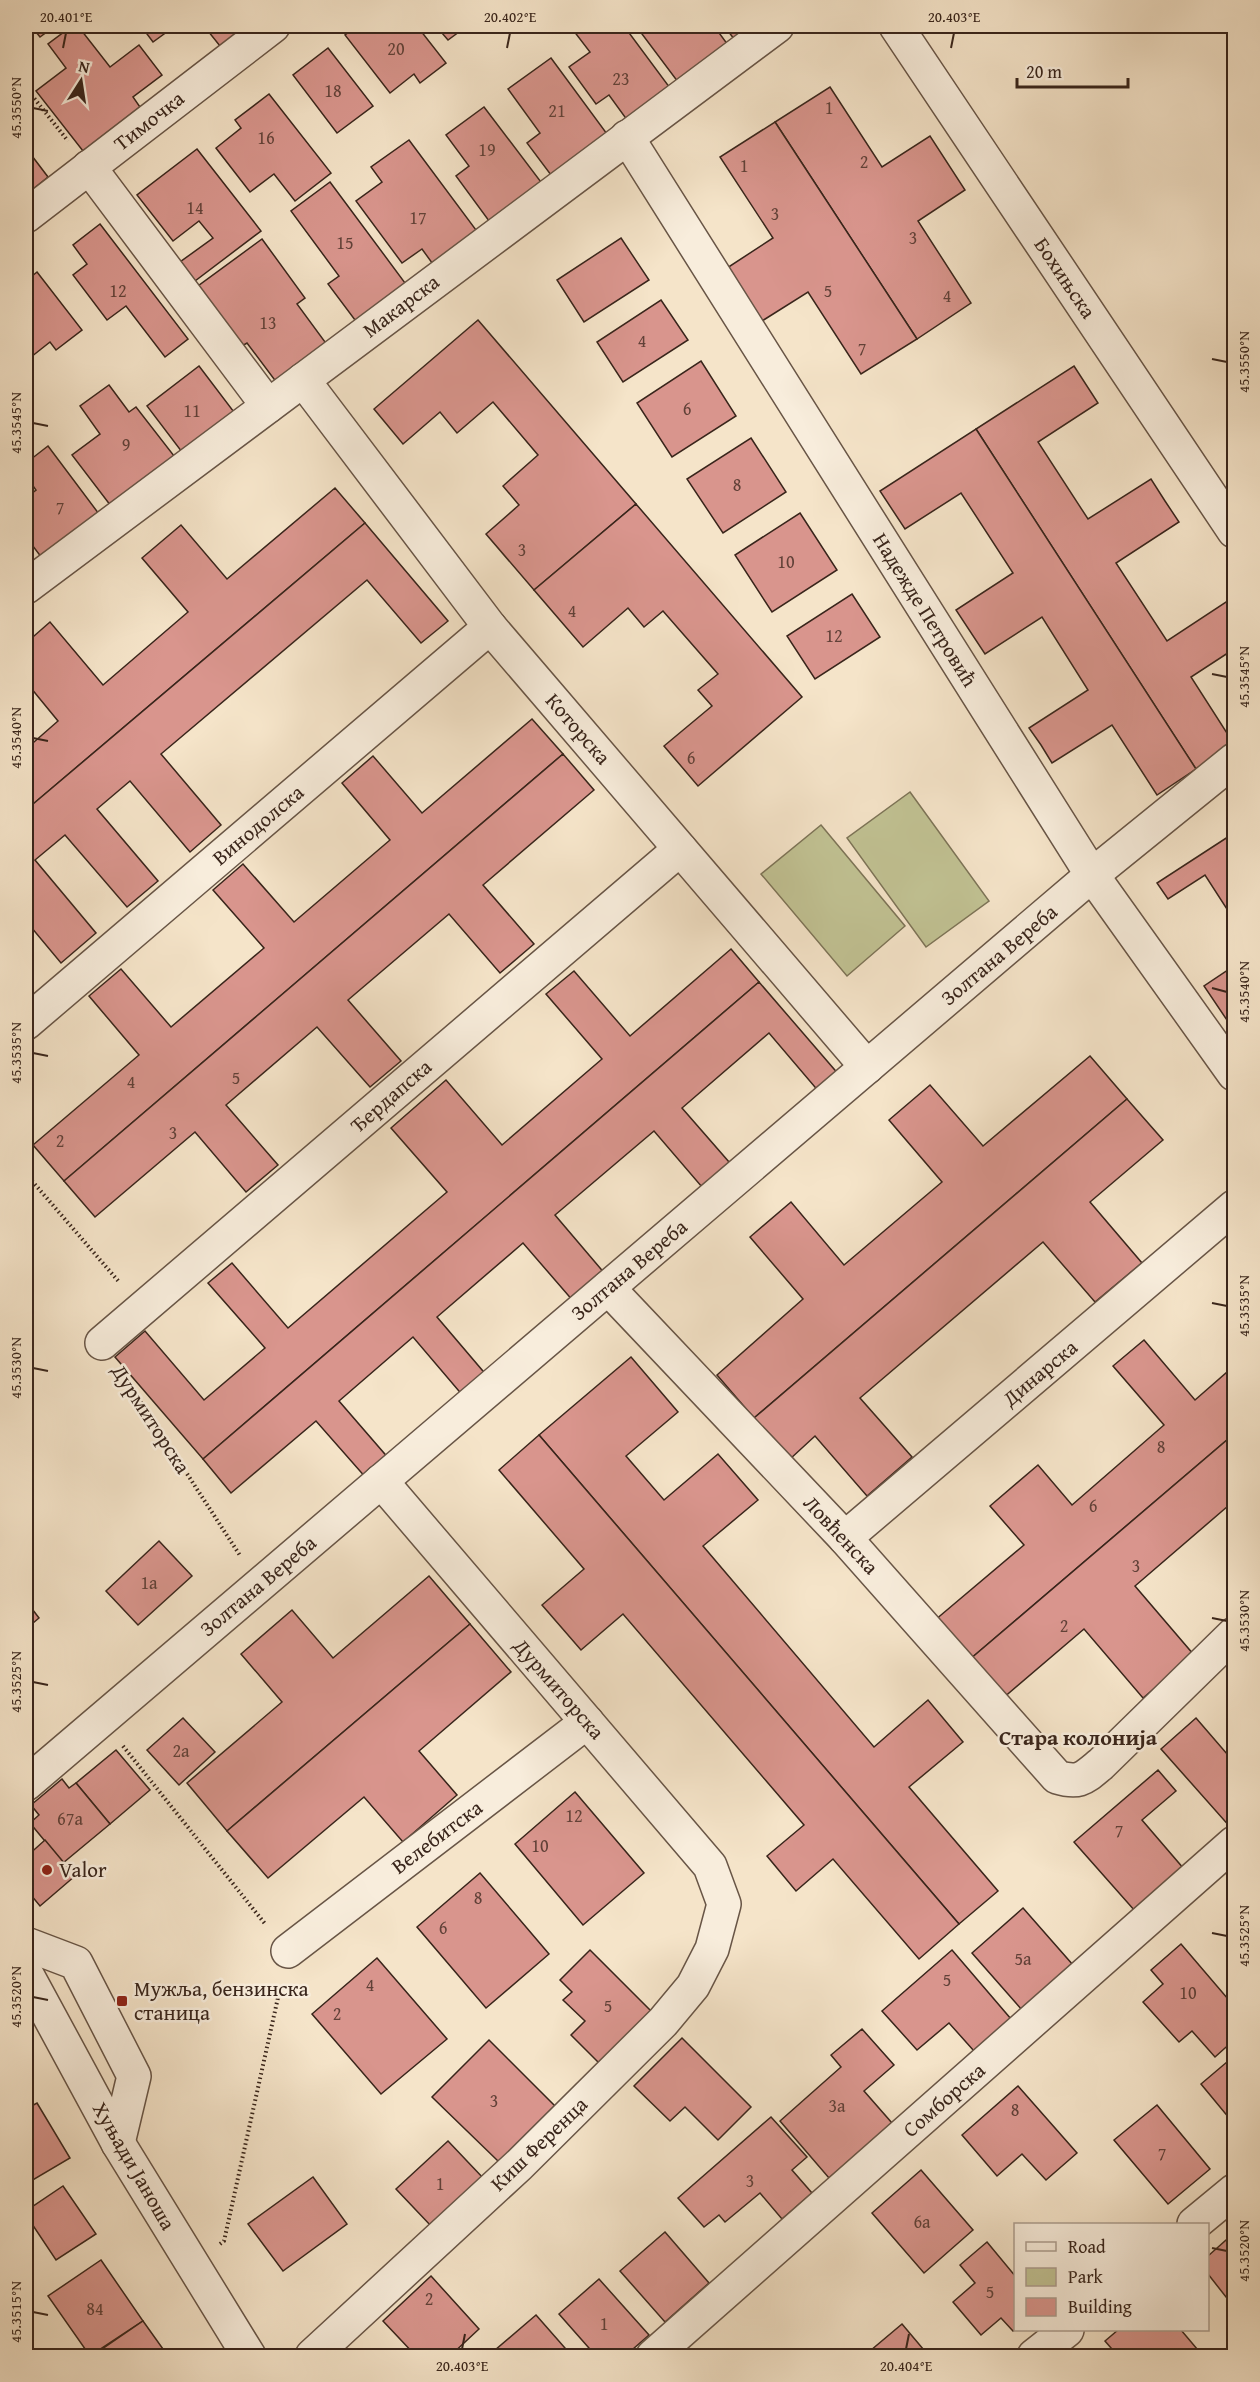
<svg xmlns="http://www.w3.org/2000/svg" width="1260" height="2382" font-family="'Gentium Book Plus',serif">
<rect width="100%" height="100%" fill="#f5e4c9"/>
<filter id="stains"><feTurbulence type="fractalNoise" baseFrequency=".00333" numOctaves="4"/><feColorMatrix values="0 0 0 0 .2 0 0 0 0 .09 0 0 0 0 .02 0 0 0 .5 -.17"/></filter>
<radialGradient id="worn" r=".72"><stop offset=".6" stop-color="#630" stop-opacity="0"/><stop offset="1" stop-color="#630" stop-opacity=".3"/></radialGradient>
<g fill="#c1c293" stroke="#7d7457" stroke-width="1.5">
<path d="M910,792L989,901L926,947L847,838Z"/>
<path d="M821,825L905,926L847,976L761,874Z"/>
</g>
<g fill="#d9958d" stroke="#39251b" stroke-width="1.5">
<path d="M31,26H55L40,37Z"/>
<path d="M72,26H78L110,67L139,45L162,75L133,97L140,107L83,151L36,91L66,68L48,44Z"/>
<path d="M141,26H175L153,42Z"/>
<path d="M204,26H246L220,46Z"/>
<path d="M357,26H417L446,63L420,83L414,74L390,93L345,35Z"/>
<path d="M436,26H467L448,40Z"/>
<path d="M570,26H624L673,92L630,124L609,95L596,104L569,67L590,52Z"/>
<path d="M636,26H714L731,49L681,86Z"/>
<path d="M724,26H762L738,44Z"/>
<path d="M328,48L373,106L337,133L293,75Z"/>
<path d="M551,58L610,138L554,179L527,143L540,133L508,89Z"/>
<path d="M830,87L882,167L930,136L965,190L918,221L971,303L917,339L775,122Z"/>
<path d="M269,94L331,173L295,201L274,174L250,192L216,148L241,128L235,120Z"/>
<path d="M484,107L544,186L492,225L456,176L469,166L446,135Z"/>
<path d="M775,122L917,339L861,374L808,292L762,321L727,268L773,238L720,157Z"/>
<path d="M409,140L479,234L435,267L422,249L402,263L356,201L382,182L371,167Z"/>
<path d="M26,148L48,177L26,195Z"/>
<path d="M197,149L261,231L195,281L180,262L213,238L199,221L173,241L137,195Z"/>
<path d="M330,182L408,287L358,324L328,284L339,276L291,211Z"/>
<path d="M100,224L188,339L165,357L126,306L107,320L73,275L87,264L73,245Z"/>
<path d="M621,238L649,280L584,322L557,280Z"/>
<path d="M262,239L305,298L297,304L328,346L277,383L247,343L242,346L198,286Z"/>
<path d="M37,272L82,330L56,350L50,342L26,361V281Z"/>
<path d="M661,300L688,340L623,382L597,342Z"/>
<path d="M478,320L636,504L534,590L486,534L519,505L503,486L538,455L493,402L457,433L440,412L403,444L374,409Z"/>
<path d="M701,361L736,416L672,457L637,403Z"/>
<path d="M199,366L237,416L185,456L147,406Z"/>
<path d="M1074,366L1098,403L1038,442L1088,519L1151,479L1165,501L1179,522L1116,563L1167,641L1229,600L1234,609V649L1191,677L1234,744L1196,769L976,429Z"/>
<path d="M109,385L129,412L136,407L178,461L114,510L72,455L100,434L80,406Z"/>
<path d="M976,429L1196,769L1157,795L1112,725L1052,763L1041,745L1029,728L1088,690L1042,617L985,654L956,610L1013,573L961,493L905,529L880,491Z"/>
<path d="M751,438L786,492L723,533L687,479Z"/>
<path d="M48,446L102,518L45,562L26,537V498L36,490L26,476V463Z"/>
<path d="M335,488L365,523L26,810V749L58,721L26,682V643L50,622L103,685L188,612L142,558L181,525L227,579Z"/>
<path d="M636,504L802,697L698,786L664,746L712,706L698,690L718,674L663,611L644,627L628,608L583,647L534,590Z"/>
<path d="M800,513L837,570L772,612L735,555Z"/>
<path d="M365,523L448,621L421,643L367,580L161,754L221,825L190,852L130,781L97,809L158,881L127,907L65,835L35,860L96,933L61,963L26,921V810Z"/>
<path d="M852,594L880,637L815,679L787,636Z"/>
<path d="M532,719L563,754L64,1181L33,1145L139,1055L89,996L121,969L171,1027L264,948L213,890L243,864L294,922L390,840L342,783L373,756L422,813Z"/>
<path d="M563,754L594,790L483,885L534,944L500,973L449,914L348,1000L401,1061L370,1087L317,1027L226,1105L278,1165L246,1192L195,1132L95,1217L64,1181Z"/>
<path d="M1234,833V920L1205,875L1168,899L1157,883Z"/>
<path d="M731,949L759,982L203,1459L115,1357L145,1331L204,1400L265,1348L208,1283L232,1263L288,1328L447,1192L391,1128L446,1080L502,1145L602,1059L546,994L574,971L630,1036Z"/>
<path d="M1234,966V1028L1233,1029L1204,986Z"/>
<path d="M759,982L840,1076L820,1093L769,1033L682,1108L736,1170L708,1194L654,1131L555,1215L606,1275L574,1302L523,1243L437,1317L488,1377L464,1397L413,1337L339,1401L390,1460L367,1479L316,1421L231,1493L203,1459Z"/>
<path d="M1090,1056L1127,1099L754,1418L717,1375L803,1299L750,1237L791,1202L844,1265L942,1182L889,1120L930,1085L983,1146Z"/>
<path d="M1127,1099L1163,1140L1090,1202L1142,1263L1095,1302L1043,1242L860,1398L912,1457L867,1496L815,1436L789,1460L754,1418Z"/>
<path d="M1234,1262V1275L1228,1268Z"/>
<path d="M1144,1340L1195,1400L1234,1366V1434L962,1666L928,1626L1024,1545L990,1506L1038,1465L1072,1505L1164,1425L1113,1366Z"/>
<path d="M631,1357L678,1412L626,1456L664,1500L718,1454L758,1500L703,1546L874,1747L928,1700L963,1742L909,1787L998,1891L959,1924L539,1435Z"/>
<path d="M1234,1434V1513L1228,1506L1135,1586L1194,1655L1143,1698L1084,1629L995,1705L962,1666Z"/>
<path d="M539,1435L959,1924L919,1959L833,1859L796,1891L767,1856L804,1825L623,1614L581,1650L542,1605L584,1569L499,1470Z"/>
<path d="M159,1541L192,1576L138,1625L106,1591Z"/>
<path d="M429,1576L470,1624L227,1831L187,1783L282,1702L241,1654L292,1610L333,1658Z"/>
<path d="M26,1601L39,1618L26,1629Z"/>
<path d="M470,1624L511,1672L419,1751L457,1795L403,1842L364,1797L268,1878L227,1831Z"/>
<path d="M183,1718L215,1752L179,1785L147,1750Z"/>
<path d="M1196,1718L1234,1762V1825L1231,1828L1161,1749Z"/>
<path d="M116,1750L150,1790L110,1824L76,1783Z"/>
<path d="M1158,1770L1176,1791L1142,1820L1184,1869L1135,1911L1074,1842Z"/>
<path d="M62,1779L69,1788L76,1783L110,1824L63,1863L30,1823L39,1815L31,1805Z"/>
<path d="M575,1792L644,1873L583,1925L515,1844Z"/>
<path d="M45,1840L75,1876L40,1906L26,1889V1857Z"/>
<path d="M480,1873L549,1954L486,2008L417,1927Z"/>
<path d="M1023,1908L1073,1965L1022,2010L972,1953Z"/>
<path d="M1181,1944L1234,2006V2040L1215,2057L1192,2031L1179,2042L1143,2002L1163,1984L1151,1970Z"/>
<path d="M590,1950L652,2012L600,2064L571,2035L585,2021L563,2000L572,1992L560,1980Z"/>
<path d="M952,1950L1011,2019L974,2051L949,2023L917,2050L882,2011Z"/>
<path d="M377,1958L447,2039L381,2094L312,2014Z"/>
<path d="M862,2029L894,2065L864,2091L892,2123L829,2178L780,2121L841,2067L831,2055Z"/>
<path d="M682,2038L751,2107L718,2140L685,2107L670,2121L634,2086Z"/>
<path d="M489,2040L555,2106L499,2162L432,2097Z"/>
<path d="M1234,2056V2124L1201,2084Z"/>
<path d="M26,2081L31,2091L26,2094Z"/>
<path d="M1018,2086L1077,2153L1046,2180L1022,2154L997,2176L962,2135Z"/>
<path d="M37,2103L70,2158L26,2184V2109Z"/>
<path d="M1157,2105L1210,2169L1168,2204L1114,2140Z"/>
<path d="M771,2117L807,2157L792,2170L812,2193L782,2219L760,2193L725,2222L719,2215L704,2227L678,2198Z"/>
<path d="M448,2141L484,2179L432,2227L396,2189Z"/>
<path d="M921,2170L973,2230L924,2273L872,2213Z"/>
<path d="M313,2177L347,2224L283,2271L248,2224Z"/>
<path d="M63,2186L96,2234L56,2260L26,2215V2211Z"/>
<path d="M665,2232L709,2283L665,2322L620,2271Z"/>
<path d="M1234,2233V2296L1232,2292L1226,2297L1208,2274V2256Z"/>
<path d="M987,2242L1016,2277V2329L1013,2331L1001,2318L981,2335L953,2302L975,2283L960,2265Z"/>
<path d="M101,2260L143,2321L90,2356L48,2296Z"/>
<path d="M431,2276L479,2329L450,2356H416L383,2321Z"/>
<path d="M599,2279L649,2335L625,2356H596L559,2314Z"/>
<path d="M536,2315L572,2356H488Z"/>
<path d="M143,2321L168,2356H92Z"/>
<path d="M902,2324L929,2356H864Z"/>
<path d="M1118,2330H1181L1203,2356H1118L1105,2341Z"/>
</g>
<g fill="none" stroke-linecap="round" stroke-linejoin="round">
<defs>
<g id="minor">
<path d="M896,26L1234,531"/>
<path d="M627,137L1092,875L1234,1074"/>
<path d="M89,167L268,406"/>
<path d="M26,216L273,26"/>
<path d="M303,380L490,627L867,1067"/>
<path d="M26,587L777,26"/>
<path d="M26,1023L490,627"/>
<path d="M608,1288L845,1538L1057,1777C1080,1784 1084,1778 1101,1764L1234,1634"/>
<path d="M102,1343L680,849"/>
<path d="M845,1538L1234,1207"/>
<path d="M26,1784L1092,875L1234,760"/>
<path d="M26,1944L76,1963L134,2076L118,2143"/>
<path d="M288,1951L587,1722"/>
<path d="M26,1973L118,2143L249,2356"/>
<path d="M1194,2224L1234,2191"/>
<path d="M312,2356L519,2165L663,2022L693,1986L712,1949L724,1904L710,1866L381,1481"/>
<path d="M653,2356L1234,1843"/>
<path d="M1034,2356L1067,2330"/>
</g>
</defs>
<use href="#minor" stroke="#685546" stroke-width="36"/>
<g stroke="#39251b" stroke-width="4" stroke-dasharray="1.5 3" stroke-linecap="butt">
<path d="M26,88L68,141"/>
<path d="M26,1174L120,1283"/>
<path d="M121,1372L241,1557"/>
<path d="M123,1746L266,1925"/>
<path d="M220,2244L224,2241L281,1984"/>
</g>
<use href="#minor" stroke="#f8eddc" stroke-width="33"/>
</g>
<path fill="none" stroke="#39251b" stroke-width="2" d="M63,48L66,33M507,48L510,33M951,48L954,33M33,108L48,111M1212,359L1227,362M33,423L48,426M1212,674L1227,677M33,738L48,741M1212,988L1227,992M33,1053L48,1056M1212,1303L1227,1306M33,1368L48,1371M1212,1618L1227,1621M33,1682L48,1685M1212,1933L1227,1936M33,1997L48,2000M1212,2248L1227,2251M33,2312L48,2315M462,2349L465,2334M906,2349L909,2334"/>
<g fill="#8f2418" stroke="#f8eddc" stroke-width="2">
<circle cx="47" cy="1870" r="6"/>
<rect x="116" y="1995" width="12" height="12" rx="3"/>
</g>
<g text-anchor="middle" stroke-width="5" stroke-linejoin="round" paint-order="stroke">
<g font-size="18" fill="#614138">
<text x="396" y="55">20</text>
<text x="621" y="85">23</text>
<text x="333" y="97">18</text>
<text x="829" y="114">1</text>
<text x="557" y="117">21</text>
<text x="266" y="144">16</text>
<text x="487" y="156">19</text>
<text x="864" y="168">2</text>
<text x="744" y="172">1</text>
<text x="195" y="214">14</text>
<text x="775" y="220">3</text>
<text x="418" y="224">17</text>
<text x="913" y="244">3</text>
<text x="345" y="249">15</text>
<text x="118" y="297">12</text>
<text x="828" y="297">5</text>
<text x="947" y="302">4</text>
<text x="268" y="329">13</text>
<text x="642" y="347">4</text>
<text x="862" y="355">7</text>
<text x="687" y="415">6</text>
<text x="192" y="417">11</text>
<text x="126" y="451">9</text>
<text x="737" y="491">8</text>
<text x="60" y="514">7</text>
<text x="522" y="556">3</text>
<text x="786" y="568">10</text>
<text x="572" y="617">4</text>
<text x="834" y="642">12</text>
<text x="691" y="764">6</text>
<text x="236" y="1084">5</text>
<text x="131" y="1088">4</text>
<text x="173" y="1139">3</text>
<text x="60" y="1147">2</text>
<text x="1161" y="1453">8</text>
<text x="1093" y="1512">6</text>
<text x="1136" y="1572">3</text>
<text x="149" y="1589">1a</text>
<text x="1064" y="1632">2</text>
<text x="181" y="1757">2a</text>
<text x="574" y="1822">12</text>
<text x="70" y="1825">67a</text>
<text x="1119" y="1837">7</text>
<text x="540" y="1852">10</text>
<text x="478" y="1904">8</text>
<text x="443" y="1934">6</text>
<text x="1023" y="1965">5a</text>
<text x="947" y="1986">5</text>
<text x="370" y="1991">4</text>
<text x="1188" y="1999">10</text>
<text x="608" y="2012">5</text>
<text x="337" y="2020">2</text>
<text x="494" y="2107">3</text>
<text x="837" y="2112">3a</text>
<text x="1015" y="2116">8</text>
<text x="1162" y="2160">7</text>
<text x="750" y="2187">3</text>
<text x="440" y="2190">1</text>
<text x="922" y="2228">6a</text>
<text x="990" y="2298">5</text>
<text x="429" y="2305">2</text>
<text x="95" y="2315">84</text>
<text x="604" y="2330">1</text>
</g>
<g font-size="21" fill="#39251b" stroke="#f8eddc">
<text transform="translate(149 121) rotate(-38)" y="7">Тимочка</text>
<text transform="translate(1065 278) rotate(56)" y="7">Бохињска</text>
<text transform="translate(401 306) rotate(-37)" y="7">Макарска</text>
<text transform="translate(925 610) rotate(58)" y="7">Надежде Петровић</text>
<text transform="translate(578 729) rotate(49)" y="7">Которска</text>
<text transform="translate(258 825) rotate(-40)" y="7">Винодолска</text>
<text transform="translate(999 955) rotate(-40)" y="7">Золтана Вереба</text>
<text transform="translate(391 1096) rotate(-41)" y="7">Ђердапска</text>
<text transform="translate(629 1270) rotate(-40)" y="7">Золтана Вереба</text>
<text transform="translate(1040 1373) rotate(-40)" y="7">Динарска</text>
<text transform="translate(151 1419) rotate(57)" y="7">Дурмиторска</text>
<text transform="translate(841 1535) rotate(47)" y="7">Ловћенска</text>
<text transform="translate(258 1586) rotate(-40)" y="7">Золтана Вереба</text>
<text transform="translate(559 1689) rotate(49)" y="7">Дурмиторска</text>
<text transform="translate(437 1837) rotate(-37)" y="7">Велебитска</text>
<text transform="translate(944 2100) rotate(-41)" y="7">Сомборска</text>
<text transform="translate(539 2144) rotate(-44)" y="7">Киш Ференца</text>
<text transform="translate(134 2166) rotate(60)" y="7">Хуњади Јаноша</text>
</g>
<g font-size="21" fill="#39251b" stroke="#f8eddc" text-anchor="start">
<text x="59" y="1877">Valor</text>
<text x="134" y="1996">Мужља, бензинска<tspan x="134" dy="24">станица</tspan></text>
</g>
<g font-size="22" font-weight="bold" fill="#39251b" stroke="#f8eddc">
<text x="1078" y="1745">Стара колонија</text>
</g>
</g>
<rect width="1260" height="2382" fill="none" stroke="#f5e4c9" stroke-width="66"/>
<rect x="1014" y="2223" width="195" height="108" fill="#f8eddc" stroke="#ac9d8f" stroke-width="1.5"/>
<rect x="1026" y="2242" width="30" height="9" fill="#f8eddc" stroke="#ac9d8f" stroke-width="1.5"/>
<text x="1068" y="2253" font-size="18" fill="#39251b">Road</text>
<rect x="1026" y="2268" width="30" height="18" fill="#c1c293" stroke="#ac9d8f" stroke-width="1.5"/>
<text x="1068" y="2283" font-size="18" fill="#39251b">Park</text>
<rect x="1026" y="2298" width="30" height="18" fill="#d9958d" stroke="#ac9d8f" stroke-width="1.5"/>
<text x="1068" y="2313" font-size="18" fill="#39251b">Building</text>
<g transform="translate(81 81) rotate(12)" stroke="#f8eddc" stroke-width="4.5" paint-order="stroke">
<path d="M0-4.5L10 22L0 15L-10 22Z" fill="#39251b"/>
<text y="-9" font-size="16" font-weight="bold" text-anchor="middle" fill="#39251b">N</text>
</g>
<path d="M1017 78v9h111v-9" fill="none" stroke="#39251b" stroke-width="3"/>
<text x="1026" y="78" font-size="18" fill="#39251b" stroke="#f8eddc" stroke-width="4.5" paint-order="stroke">20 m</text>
<rect x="33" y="33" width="1194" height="2316" fill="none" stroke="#39251b" stroke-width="2"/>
<g font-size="15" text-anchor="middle" fill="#39251b">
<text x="66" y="22">20.401°E</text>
<text x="510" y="22">20.402°E</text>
<text x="954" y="22">20.403°E</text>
<text transform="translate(16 108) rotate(-90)" y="5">45.3550°N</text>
<text transform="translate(1244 362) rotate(-90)" y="5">45.3550°N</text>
<text transform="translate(16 423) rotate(-90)" y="5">45.3545°N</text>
<text transform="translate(1244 677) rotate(-90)" y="5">45.3545°N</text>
<text transform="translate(16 738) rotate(-90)" y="5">45.3540°N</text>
<text transform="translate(1244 992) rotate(-90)" y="5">45.3540°N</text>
<text transform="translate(16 1053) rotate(-90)" y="5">45.3535°N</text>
<text transform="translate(1244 1306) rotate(-90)" y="5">45.3535°N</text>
<text transform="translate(16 1368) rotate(-90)" y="5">45.3530°N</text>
<text transform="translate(1244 1621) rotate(-90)" y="5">45.3530°N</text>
<text transform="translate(16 1682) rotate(-90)" y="5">45.3525°N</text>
<text transform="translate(1244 1936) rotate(-90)" y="5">45.3525°N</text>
<text transform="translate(16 1997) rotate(-90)" y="5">45.3520°N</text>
<text transform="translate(1244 2251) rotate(-90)" y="5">45.3520°N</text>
<text transform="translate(16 2312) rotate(-90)" y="5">45.3515°N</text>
<text x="462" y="2371">20.403°E</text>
<text x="906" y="2371">20.404°E</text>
</g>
<rect width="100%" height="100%" filter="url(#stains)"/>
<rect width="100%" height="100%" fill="url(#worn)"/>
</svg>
